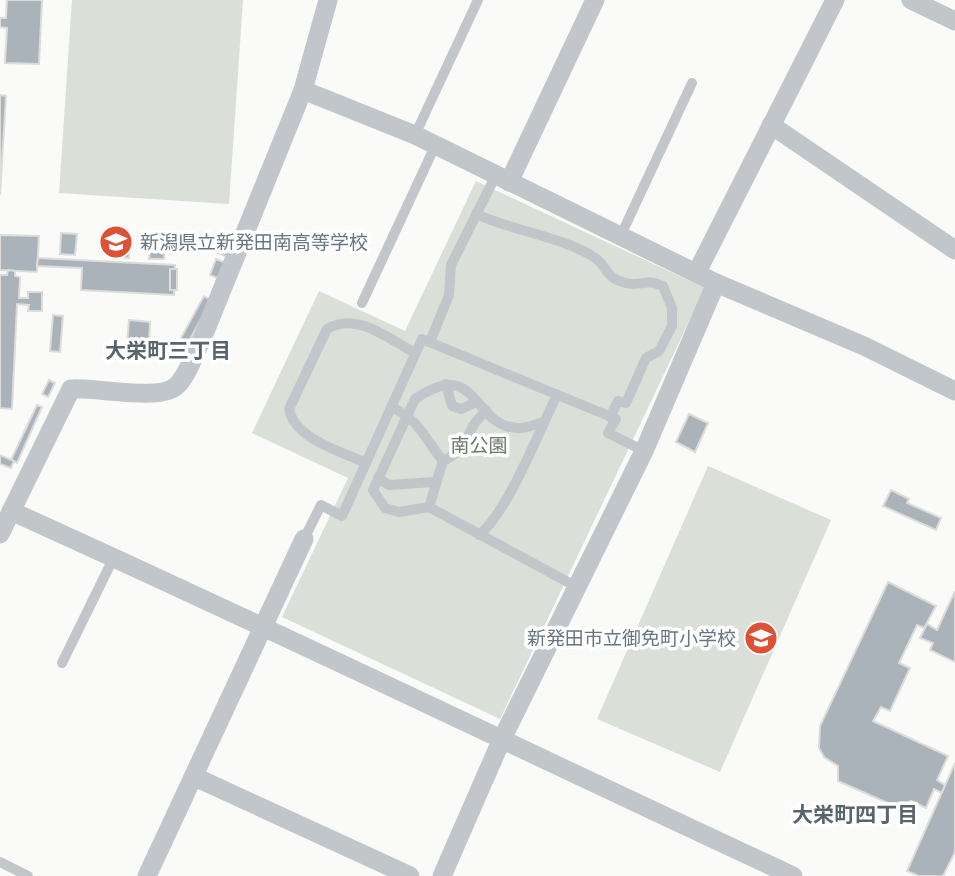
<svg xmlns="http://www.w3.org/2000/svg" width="955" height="876" font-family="Quicksand,'Noto Sans JP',sans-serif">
<rect width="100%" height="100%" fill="#fafaf8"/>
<g fill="#dadfd7">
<path d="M72,0H243L229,204L59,193Z"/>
<path d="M476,181L705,288L500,719L282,617L348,478L252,433L319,291L405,331Z"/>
<path d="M708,466L831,520L720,772L597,719Z"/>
</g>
<g fill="#aab3b9" stroke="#dcdcda" stroke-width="2">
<path d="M7,0H42L39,64L5,63L7,28L0,27V18H6Z"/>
<path d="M0,95L6,96L0,195Z"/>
<path d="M222,231L236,237L227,257L214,251Z"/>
<path d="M61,233L77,234L75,255L60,254Z"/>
<path d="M0,235L39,236L37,272L0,270Z"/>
<path d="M114,238L130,239L129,258L113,256Z"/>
<path d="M150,249L165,250L164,259H149Z"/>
<path d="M38,258L175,265L174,295L81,290L82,268L37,266Z"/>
<path d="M216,259L226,263L220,279L210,275Z"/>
<rect x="170" y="269" width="7" height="21"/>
<path d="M8,270L15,271V276L20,277L19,298H28V292H42V311H28L29,305L17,304L12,409L0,408V275H7Z"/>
<path d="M204,296L211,300L185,349L177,345Z"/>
<path d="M53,315L63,316L60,352L50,351Z"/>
<path d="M129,320L150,322L149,343L156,344L155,358L126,356Z"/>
<path d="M49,380L55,383L48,397L42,394Z"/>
<path d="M37,405L42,407L17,463L11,460Z"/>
<path d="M689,414L708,423L695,452L676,442Z"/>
<path d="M0,455L14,461L11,468L0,464Z"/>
<path d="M891,490L909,499L907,503L941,518L936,530L883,506Z"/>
<path d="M888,582L936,606L924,628L917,625L899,663L910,668L890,711L881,707L873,721L948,756L937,780L945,785L942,793L934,789L926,808L911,801L899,808L838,781V766L824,757L819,748L820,726Z"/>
<path d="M955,591V662L930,650L933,643L920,638L927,624L937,630Z"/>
<path d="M955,763V852L943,876H919L907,871Z"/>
</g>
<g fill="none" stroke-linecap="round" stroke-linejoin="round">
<g stroke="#c1c6ca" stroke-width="10">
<path d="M415,135L478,0"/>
<path d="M476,214C513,231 560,236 594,257C608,266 603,277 626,283C640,287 645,278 663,286L672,308V326L659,351L646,358L626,403L618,401L610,417"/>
<path d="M621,235L692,83"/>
<path d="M362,303L435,146"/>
<path d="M430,342L449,295L451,265L496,175"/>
<path d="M446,384L452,406L461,409L477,402"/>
<path d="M391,407C419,419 425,439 443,461"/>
<path d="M486,410C482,416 475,421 472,428C462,447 464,450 443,461L429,507L399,512L385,508L373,490L415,399C479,356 471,426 517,428C525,429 535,424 544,422"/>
<path d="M366,463C340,451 295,439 289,409L327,329C356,311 389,339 415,353"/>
<path d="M378,478L389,485L434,482"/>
<path d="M429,507L577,587"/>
<path d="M479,535C508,512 539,431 557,395"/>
<path d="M304,539L321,505L342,516L422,339L616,419L608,433L644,451"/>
<path d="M62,663L114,557"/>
<path d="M0,862L28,876"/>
</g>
<g stroke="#c1c6ca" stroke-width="19">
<path d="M911,0L955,21"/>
<path d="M303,90L415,135L716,283L864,346L955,391"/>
<path d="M771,125L955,250"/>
<path d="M509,182L595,0"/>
<path d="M697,272L835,0"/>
<path d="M11,511C273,629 532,755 793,876"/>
<path d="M0,534L71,389C96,387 157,401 175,387C187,378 195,352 202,339L303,90L328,0"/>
<path d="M195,777L410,876"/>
<path d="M147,876L304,539"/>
<path d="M442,876L501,741L644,451L716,283"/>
</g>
</g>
<defs>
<symbol id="school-disc" viewBox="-11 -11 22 22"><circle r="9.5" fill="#dd5234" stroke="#fff"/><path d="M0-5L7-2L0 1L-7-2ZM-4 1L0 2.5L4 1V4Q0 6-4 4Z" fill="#fff"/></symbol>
</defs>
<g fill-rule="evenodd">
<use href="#school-disc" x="97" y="223" width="38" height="38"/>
<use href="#school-disc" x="742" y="619" width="38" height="38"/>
</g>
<g text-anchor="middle" stroke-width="7" stroke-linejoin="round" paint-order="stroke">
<g font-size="19" fill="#667782" stroke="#fff" text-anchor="start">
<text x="140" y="249">新潟県立新発田南高等学校</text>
<text x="736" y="645" text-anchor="end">新発田市立御免町小学校</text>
</g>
<g font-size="19" fill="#697a65" stroke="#fff">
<text x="479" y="452">南公園</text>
</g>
<g font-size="21" font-weight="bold" fill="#58656d" stroke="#fff">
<text x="168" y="358">大栄町三丁目</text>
<text x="855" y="822">大栄町四丁目</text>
</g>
</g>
</svg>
